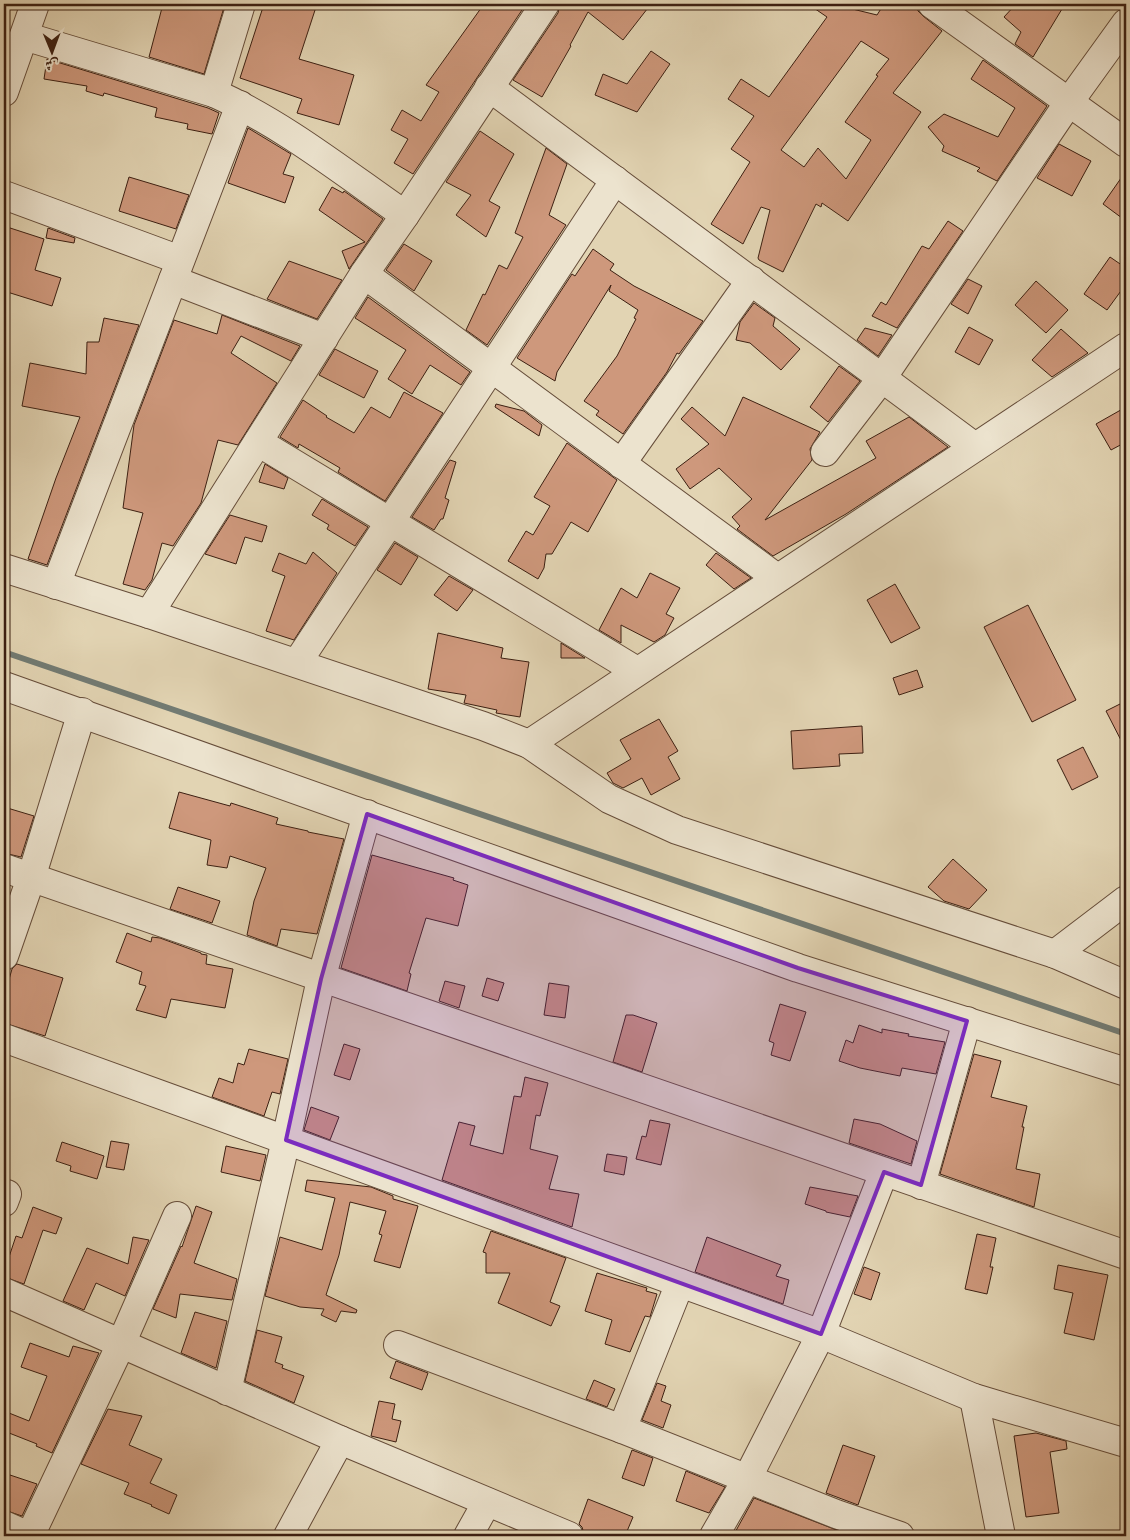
<svg xmlns="http://www.w3.org/2000/svg" width="1130" height="1540" font-family="'Old Standard TT',Amiri,serif">
<rect width="100%" height="100%" fill="#e2d4b3"/>
<filter id="stains"><feTurbulence type="fractalNoise" baseFrequency=".004" numOctaves="4"/><feColorMatrix values="0 0 0 0 .2 0 0 0 0 .09 0 0 0 0 .02 0 0 0 .5 -.17"/></filter>
<radialGradient id="worn" r=".72"><stop offset=".6" stop-color="#630" stop-opacity="0"/><stop offset="1" stop-color="#630" stop-opacity=".3"/></radialGradient>
<g fill="none" stroke-linecap="round" stroke-linejoin="round">
<path stroke="#727b73" stroke-width="6" d="M4,652L1126,1034"/>
</g>
<g fill="#ce987c" stroke="#3d2012" fill-rule="evenodd">
<path d="M163,4H225L204,74L149,57Z"/>
<path d="M264,4H317L299,59L354,75L339,125L297,113L302,99L240,78Z"/>
<path d="M484,4H526L413,174L394,163L408,139L391,130L402,110L421,121L439,92L426,85Z"/>
<path d="M560,4H651L623,40L588,12L570,45L571,46L542,97L513,80L558,13Z"/>
<path d="M808,4H832L877,15L884,4H917L918,11L923,16L942,31L893,93L921,112L848,221L822,203L821,207L816,204L783,272L759,260L758,258L770,210L761,207L743,244L711,224L750,162L731,149L754,116L728,99L741,79L769,97L827,17ZM861,41L889,59L876,75L878,76L845,122L871,140L846,179L818,148L804,167L781,150Z"/>
<path d="M1016,4H1065L1033,57L1015,44L1021,32L1004,17Z"/>
<path d="M651,51L670,64L637,112L595,95L603,74L627,84Z"/>
<path d="M47,59L208,108L219,113L212,134L187,129L188,124L155,117L157,108L104,93L103,96L86,91L87,86L44,79Z"/>
<path d="M983,60L1047,106L997,181L977,171L980,168L942,151L944,146L928,127L944,114L998,137L1015,108L971,79Z"/>
<path d="M248,128L291,154L283,174L294,177L285,203L228,183Z"/>
<path d="M480,131L514,154L489,201L500,207L486,237L456,215L471,195L446,182Z"/>
<path d="M1059,144L1091,161L1072,196L1037,178Z"/>
<path d="M546,148L567,164L549,215L566,225L487,345L466,330L483,294L485,295L499,265L507,269L523,237L515,233Z"/>
<path d="M1126,171V221L1103,204Z"/>
<path d="M129,177L189,195L176,229L119,211Z"/>
<path d="M332,187L343,193L344,191L383,219L349,269L342,251L365,242L319,210Z"/>
<path d="M948,221L963,231L897,328L872,316L881,302L886,305L922,246L929,249Z"/>
<path d="M4,226L44,239L35,270L61,278L52,306L4,291Z"/>
<path d="M48,228L75,238L74,243L46,238Z"/>
<path d="M404,244L432,261L414,291L386,270Z"/>
<path d="M593,249L614,264L610,270L634,286L703,321L679,354L677,353L667,372L623,434L596,415L599,411L584,401L617,356L636,319L634,318L638,310L609,291L611,285L557,372L555,381L517,358L572,274L575,276Z"/>
<path d="M1110,257L1126,268V284L1107,310L1084,294Z"/>
<path d="M289,261L342,280L317,319L267,299Z"/>
<path d="M968,279L982,286L968,314L951,304Z"/>
<path d="M1036,281L1068,310L1046,333L1015,305Z"/>
<path d="M368,297L470,372L461,385L430,365L412,394L388,379L406,350L355,318Z"/>
<path d="M754,303L775,318L773,326L800,349L781,370L750,343L736,340L740,322Z"/>
<path d="M222,315L300,346L291,361L241,336L231,353L277,383L238,445L218,440L201,503L173,546L162,543L152,580L145,590L123,584L143,513L123,508L134,425L174,320L217,334Z"/>
<path d="M104,318L139,325L47,565L28,559L56,478L80,417L22,406L30,363L86,374L87,342H99Z"/>
<path d="M969,327L993,340L979,365L955,352Z"/>
<path d="M865,328L892,335L878,356L857,340Z"/>
<path d="M1061,329L1088,353L1052,377L1032,360Z"/>
<path d="M335,349L378,371L364,398L319,375Z"/>
<path d="M839,366L860,381L828,422L810,407Z"/>
<path d="M404,392L443,413L385,501L338,472L340,468L299,444L298,448L280,437L303,400L327,416L326,417L354,433L371,407L390,418Z"/>
<path d="M743,397L820,432L810,449L812,460L765,520L876,458L866,441L909,417L948,447L846,514L773,556L737,529L740,526L732,517L752,499L719,468L690,489L676,469L709,444L681,419L692,407L725,436Z"/>
<path d="M496,404L524,411L542,425L539,436L495,407Z"/>
<path d="M1126,407V442L1111,450L1096,424Z"/>
<path d="M567,443L617,480L588,532L571,522L552,554H546L544,568L538,579L508,561L526,531L533,535L550,506L534,497Z"/>
<path d="M450,460L456,462L445,498L449,500L443,519H441L434,530L412,517Z"/>
<path d="M265,464L288,478L284,489L259,482Z"/>
<path d="M322,499L368,527L355,546L327,529L329,525L312,515Z"/>
<path d="M230,515L267,526L262,542L245,537L236,564L205,554Z"/>
<path d="M395,543L418,557L401,585L377,570Z"/>
<path d="M313,552L337,573L294,640L266,631L285,576L272,571L279,553L306,564Z"/>
<path d="M716,553L751,578L734,589L706,565Z"/>
<path d="M650,573L680,588L666,614L674,618L665,635L654,642L621,625V643L599,630L621,588L637,598Z"/>
<path d="M449,576L473,590L457,611L434,595Z"/>
<path d="M895,584L920,628L891,643L867,600Z"/>
<path d="M1028,605L1076,700L1032,722L984,627Z"/>
<path d="M438,633L503,648L501,658L529,662L520,717L496,713L497,710L464,703L466,695L428,689Z"/>
<path d="M561,643L585,658H561Z"/>
<path d="M917,670L923,687L899,695L893,678Z"/>
<path d="M1126,701V750L1106,711Z"/>
<path d="M659,719L678,751L668,757L680,779L651,795L642,778L623,788L613,783L607,773L631,759L620,740Z"/>
<path d="M862,726L863,753L839,754L840,766L793,769L791,731Z"/>
<path d="M1083,747L1098,777L1072,790L1057,760Z"/>
<path d="M179,792L230,806L231,803L278,818L276,824L308,831V832L344,839L317,934L281,929L277,946L247,935L254,901L266,868L230,856L227,868L207,865L211,840L169,828Z"/>
<path d="M4,807L34,816L21,857L4,853Z"/>
<path d="M372,855L454,878L453,880L468,885L458,926L426,918L409,973L411,974L407,991L341,968Z"/>
<path d="M953,859L987,890L969,909L944,901L928,887Z"/>
<path d="M178,887L220,901L212,923L170,909Z"/>
<path d="M127,933L151,942L152,937L160,938L201,953V954L207,955L206,964L233,969L225,1008L171,999L166,1018L136,1010L146,986L139,984L142,972L116,962Z"/>
<path d="M17,964L63,978L45,1036L4,1023V997L12,969Z"/>
<path d="M487,978L504,983L498,1001L482,996Z"/>
<path d="M445,981L465,986L459,1008L439,1001Z"/>
<path d="M549,983L569,986L565,1018L544,1015Z"/>
<path d="M780,1004L806,1012L790,1061L771,1055L774,1043L769,1041Z"/>
<path d="M626,1015H633L657,1023L642,1072L613,1062Z"/>
<path d="M859,1025L882,1033V1029L909,1034L908,1036L945,1042L936,1074L902,1068L900,1076L860,1068L839,1061L846,1040L853,1043Z"/>
<path d="M344,1044L360,1049L350,1080L334,1075Z"/>
<path d="M249,1049L288,1059L280,1094L272,1092L264,1116L212,1097L219,1078L233,1083L238,1063L244,1065Z"/>
<path d="M974,1054L1001,1061L991,1097L1027,1106L1022,1127H1024L1016,1169L1040,1174L1034,1207L940,1174Z"/>
<path d="M525,1077L548,1083L540,1116L536,1115L530,1149L558,1156L549,1189L579,1194L572,1227L442,1180L459,1122L475,1126L470,1145L503,1154L514,1096L521,1097Z"/>
<path d="M311,1107L339,1117L330,1140L304,1130Z"/>
<path d="M854,1119L880,1124L917,1141L911,1164L849,1143Z"/>
<path d="M650,1120L670,1124L661,1165L636,1159L642,1136L646,1137Z"/>
<path d="M111,1141L129,1144L124,1170L106,1167Z"/>
<path d="M62,1142L104,1156L97,1179L70,1171L71,1166L56,1161Z"/>
<path d="M226,1146L266,1155L260,1181L221,1172Z"/>
<path d="M607,1154L627,1157L624,1175L604,1171Z"/>
<path d="M307,1180L371,1187L393,1196V1199L418,1206L400,1268L374,1261L382,1235L379,1234L386,1211L350,1202L339,1255L326,1295L357,1310L356,1313L341,1311L336,1322L321,1315L324,1309L300,1307L265,1296L280,1237L322,1250L335,1198L305,1191Z"/>
<path d="M810,1187L858,1196L850,1217L826,1212V1211L805,1204Z"/>
<path d="M196,1206L212,1212L194,1263L237,1279L232,1300L180,1294L176,1318L153,1309L181,1246L182,1247Z"/>
<path d="M33,1207L62,1218L56,1234L43,1230L24,1284L4,1277V1272L16,1236L22,1238Z"/>
<path d="M491,1231L566,1258L550,1302L560,1306L551,1326L498,1303L510,1273H486V1253L483,1252Z"/>
<path d="M977,1234L996,1238L990,1267H993L987,1294L965,1289Z"/>
<path d="M133,1237L149,1240L125,1296L96,1283L84,1310L63,1301L87,1248L128,1264Z"/>
<path d="M707,1237L781,1265L776,1276L789,1280L783,1304L695,1272Z"/>
<path d="M1058,1265L1108,1275L1094,1340L1064,1333L1073,1293L1054,1289Z"/>
<path d="M864,1267L880,1273L871,1300L854,1294Z"/>
<path d="M597,1273L647,1288L646,1291L657,1294L650,1317L645,1316L630,1352L605,1344L612,1320L585,1311Z"/>
<path d="M195,1312L227,1321L216,1368L181,1353Z"/>
<path d="M257,1330L282,1337L275,1362L283,1365L282,1368L304,1376L294,1403L245,1381Z"/>
<path d="M30,1343L69,1357L73,1346L99,1353L52,1453L36,1446L37,1444L4,1431V1411L29,1421L47,1376L21,1367Z"/>
<path d="M396,1361L428,1373L422,1390L390,1378Z"/>
<path d="M594,1380L615,1389L607,1407L586,1399Z"/>
<path d="M657,1383L666,1386L661,1401L671,1405L663,1428L642,1420Z"/>
<path d="M379,1401L395,1404L392,1419L401,1421L396,1442L371,1436Z"/>
<path d="M108,1409L142,1416L129,1445L162,1459L150,1483L177,1495L169,1514L151,1506L152,1505L124,1494L129,1483L81,1464Z"/>
<path d="M1036,1433L1066,1441L1067,1449L1050,1452L1059,1513L1026,1517L1014,1436Z"/>
<path d="M843,1445L875,1456L858,1505L826,1493Z"/>
<path d="M632,1450L653,1458L644,1486L622,1478Z"/>
<path d="M686,1471L725,1487L709,1513L676,1501Z"/>
<path d="M4,1473L37,1484L22,1516L4,1510Z"/>
<path d="M754,1498L847,1534V1536H733Z"/>
<path d="M588,1499L633,1517L625,1536H589L584,1534L582,1527L579,1524Z"/>
</g>
<g fill="none" stroke-linecap="round" stroke-linejoin="round">
<defs>
<g id="minor">
<path d="M932,4L1126,143"/>
<path d="M24,36L214,93C283,124 343,172 405,215"/>
<path d="M489,87L975,447"/>
<path d="M4,92L35,4"/>
<path d="M214,93L241,4"/>
<path d="M4,195L180,260"/>
<path d="M364,274L777,578"/>
<path d="M173,280L324,338"/>
<path d="M258,442L637,671"/>
<path d="M825,452L882,378L1069,102L1126,23"/>
<path d="M621,464L751,280"/>
<path d="M4,568L149,614L483,726L529,744L609,799L677,830L1055,954L1126,985"/>
<path d="M56,585L240,105"/>
<path d="M149,614L364,274L405,215L545,4"/>
<path d="M297,663L615,180"/>
<path d="M4,686L798,968L1126,1072"/>
<path d="M529,744L1126,347"/>
<path d="M4,868L1126,1255"/>
<path d="M1055,954L1126,900"/>
<path d="M4,956L31,878L82,712"/>
<path d="M4,1038L821,1334L974,1398L1126,1443"/>
<path d="M921,1185L967,1021"/>
<path d="M4,1202L7,1194"/>
<path d="M4,1292L340,1440L569,1536"/>
<path d="M398,1345L622,1429L836,1514L900,1536"/>
<path d="M227,1391L286,1140L321,979L367,814"/>
<path d="M974,1398L1001,1536"/>
<path d="M622,1429L680,1283"/>
<path d="M4,1525L29,1536"/>
<path d="M30,1536L121,1344L177,1216"/>
<path d="M288,1536L340,1440"/>
<path d="M468,1536L487,1502"/>
<path d="M714,1536L747,1479L821,1334L884,1172"/>
</g>
</defs>
<use href="#minor" stroke="#664d3a" stroke-width="30"/>
<use href="#minor" stroke="#ece3ce" stroke-width="28"/>
</g>
<path fill="#7b2cbf" fill-opacity="0.2" stroke="#7b2cbf" stroke-width="4" stroke-linejoin="round" d="M367,814L798,968L967,1021L921,1185L884,1172L821,1334L286,1140L321,979Z"/>
<rect width="1130" height="1540" fill="none" stroke="#e2d4b3" stroke-width="20"/>
<rect x="5" y="5" width="1120" height="1530" fill="none" stroke="#3d2012" stroke-width="2.5"/>
<rect x="10" y="10" width="1110" height="1520" fill="none" stroke="#3d2012"/>
<g transform="translate(52 52) rotate(179)" stroke="#ece3ce" stroke-width="4" paint-order="stroke">
<path d="M0-4L9 19L0 12L-9 19Z" fill="#3d2012"/>
<text y="-8" font-size="14" font-weight="bold" text-anchor="middle" fill="#3d2012">ش</text>
</g>
<rect width="100%" height="100%" filter="url(#stains)"/>
<rect width="100%" height="100%" fill="url(#worn)"/>
</svg>
